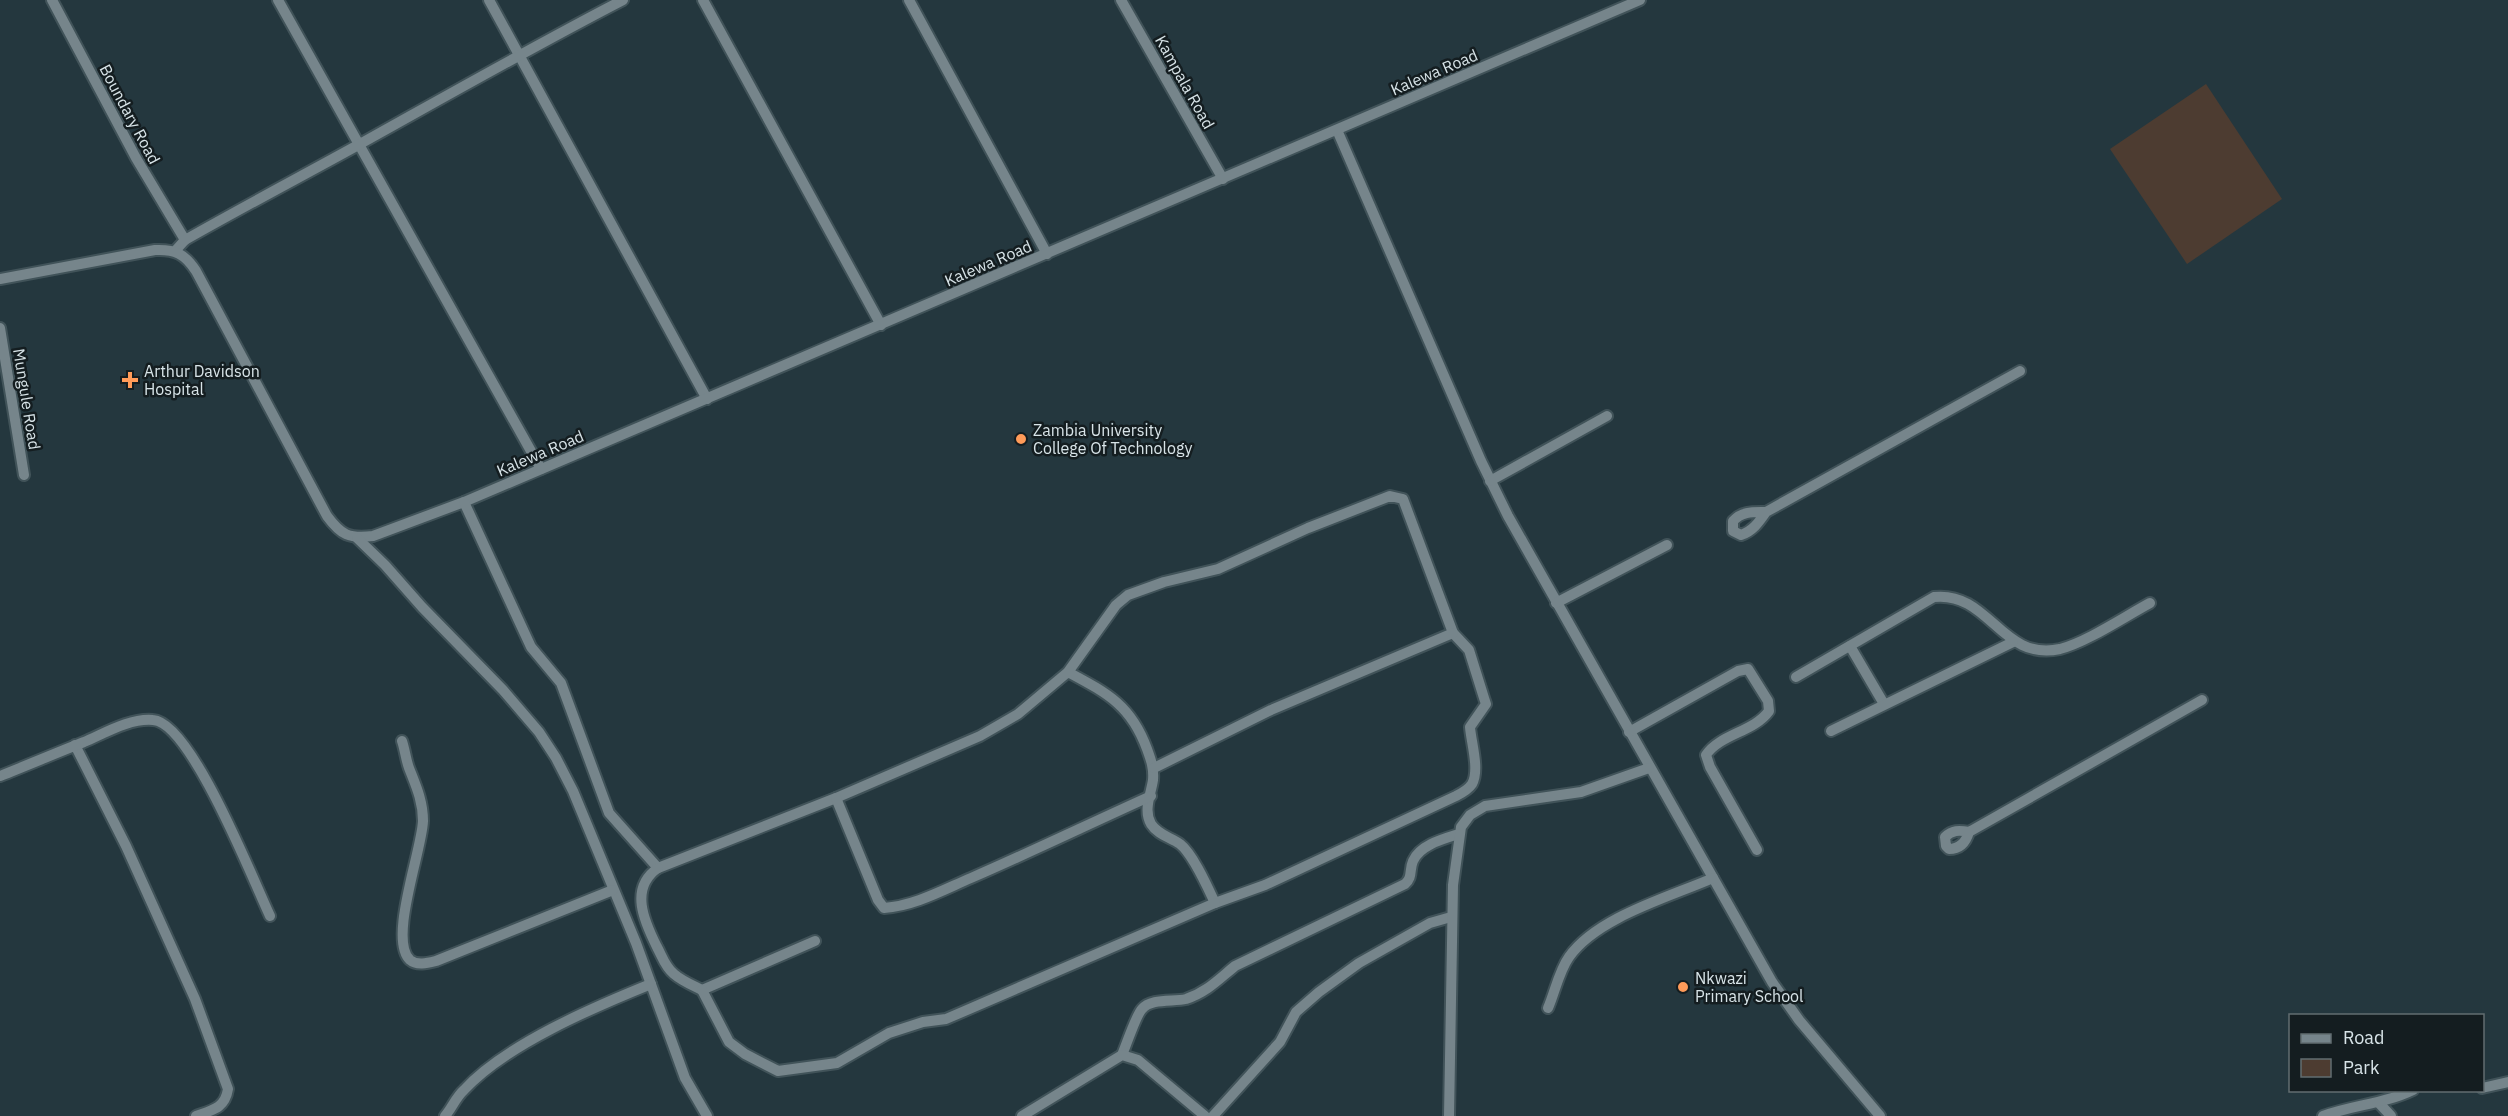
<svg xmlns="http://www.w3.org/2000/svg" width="2508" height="1116" font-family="'IBM Plex Sans',sans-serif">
<rect width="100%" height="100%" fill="#24373e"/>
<path fill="#4d3c31" d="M2206,84L2282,199L2187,264L2110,149Z"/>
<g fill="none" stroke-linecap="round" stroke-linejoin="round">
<defs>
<g id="street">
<path d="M52,0L136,158L185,240"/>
<path d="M278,0L541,469"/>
<path d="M489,0L707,399"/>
<path d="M703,0L881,325"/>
<path d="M909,0L1047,254"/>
<path d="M1121,0L1223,179"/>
<path d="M1337,130L1481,461L1508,516L1772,982L1799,1020L1880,1116"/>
<path d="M175,251L185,240C243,207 302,176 360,144C448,95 534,46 623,0"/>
<path d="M0,279L155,250C175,249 185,254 196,271L327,516C341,535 349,539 373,536L464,502L1640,0"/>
<path d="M0,328L24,475"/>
<path d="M1490,481L1607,416"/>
<path d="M464,502L531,647L561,683L609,813L658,868L836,798L980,736L1018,714L1068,672L1116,605L1128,595L1164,582L1218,569L1308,528L1390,496L1403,499L1453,633L1469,650L1484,698L1486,704L1470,727C1471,742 1480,770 1472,784C1468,790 1462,793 1456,796L1265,885L1215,903C1208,888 1193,854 1180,844C1170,837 1158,835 1151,824C1143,810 1151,794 1153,780C1154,768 1151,760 1147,749C1131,705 1107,693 1068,672"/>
<path d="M1766,512C1753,512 1742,511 1733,521V531L1741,535C1753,531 1759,522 1766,512L2020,371"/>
<path d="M357,538L385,565L422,607L503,690L539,732L556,758L573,791L636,943L685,1078L707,1116"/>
<path d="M1556,603L1667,545"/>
<path d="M1850,646L1884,704"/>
<path d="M1796,677L1934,597C1990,591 2001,662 2060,649C2087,642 2124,617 2150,603"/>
<path d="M1831,731L2013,642"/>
<path d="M1629,732L1738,671L1748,669L1768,701L1769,711C1754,732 1720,734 1706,755L1710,767L1757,850"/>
<path d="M402,741C405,750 406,760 409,768C416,786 423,801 423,821C422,850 388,940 410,960C417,966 428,963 436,961L613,890"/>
<path d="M75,745L126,846L195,999L228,1089C225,1108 213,1110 196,1116"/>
<path d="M1154,768L1271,710L1453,633"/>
<path d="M0,776C28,765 56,753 84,742C105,733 130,718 153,720C191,722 253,880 270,916"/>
<path d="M836,798L878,900L884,908C914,906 943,890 971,878C1031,852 1091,823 1151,796"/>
<path d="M1969,832C1966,842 1960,849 1949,849L1946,846L1945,837C1952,830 1959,830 1969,832L2202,700"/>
<path d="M658,868C629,888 644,921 657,947C662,956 665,967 674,974C682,981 692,985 702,990L815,941"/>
<path d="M702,990L729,1042L745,1054L778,1071L837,1063L889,1033L923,1022L946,1019L1215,903"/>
<path d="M1548,1008C1555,992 1559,971 1569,957C1597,917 1670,897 1713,878"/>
<path d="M1122,1055C1126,1046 1136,1015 1142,1009C1151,998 1173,1002 1186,999C1207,992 1219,979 1235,966L1405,884C1413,877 1409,870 1413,861C1420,845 1443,839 1459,834"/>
<path d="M2482,1088L2508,1082"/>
<path d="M2379,1103L2391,1116"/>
<path d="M445,1116C452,1108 456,1097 464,1090C505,1045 594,1007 651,984"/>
<path d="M1022,1116L1122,1055L1138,1060L1205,1116"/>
<path d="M1213,1116L1280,1042L1296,1012L1319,992L1359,963L1430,923L1451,917"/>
<path d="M1449,1116L1453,885L1461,827L1470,815L1485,806L1581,792L1649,768"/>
<path d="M2323,1116C2353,1105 2384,1104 2413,1090"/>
</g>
</defs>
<use href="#street" stroke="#415359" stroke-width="14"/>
<use href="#street" stroke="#76858b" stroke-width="10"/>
</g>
<g fill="#ff9b59" stroke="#141d20" stroke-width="2">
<path d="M127 371h6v6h6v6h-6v6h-6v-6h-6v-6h6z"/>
<circle cx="1021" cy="439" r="6"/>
<circle cx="1683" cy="987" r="6"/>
</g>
<g text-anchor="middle" stroke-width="5" stroke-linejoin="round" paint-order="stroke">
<g font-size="16" fill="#d8e4e8" stroke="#141d20">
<text transform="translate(1434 72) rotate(-23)" y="6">Kalewa Road</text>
<text transform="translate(1185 82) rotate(61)" y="6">Kampala Road</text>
<text transform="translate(130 114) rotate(62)" y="6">Boundary Road</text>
<text transform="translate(988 263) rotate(-23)" y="6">Kalewa Road</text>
<text transform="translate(27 399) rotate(81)" y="6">Mungule Road</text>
<text transform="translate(540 453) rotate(-23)" y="6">Kalewa Road</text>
</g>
<g font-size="16" fill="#d8e4e8" stroke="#141d20" text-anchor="start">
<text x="144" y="377">Arthur Davidson<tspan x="144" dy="18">Hospital</tspan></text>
<text x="1033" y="436">Zambia University<tspan x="1033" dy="18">College Of Technology</tspan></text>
<text x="1695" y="984">Nkwazi<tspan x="1695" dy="18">Primary School</tspan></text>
</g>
</g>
<rect x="2289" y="1014" width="195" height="78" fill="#141d20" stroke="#626d70" stroke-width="1.5"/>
<rect x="2301" y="1034" width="30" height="9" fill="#76858b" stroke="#626d70" stroke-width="1.5"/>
<text x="2343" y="1044" font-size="18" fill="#d8e4e8">Road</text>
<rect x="2301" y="1059" width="30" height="18" fill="#4d3c31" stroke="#626d70" stroke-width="1.5"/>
<text x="2343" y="1074" font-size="18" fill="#d8e4e8">Park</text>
</svg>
